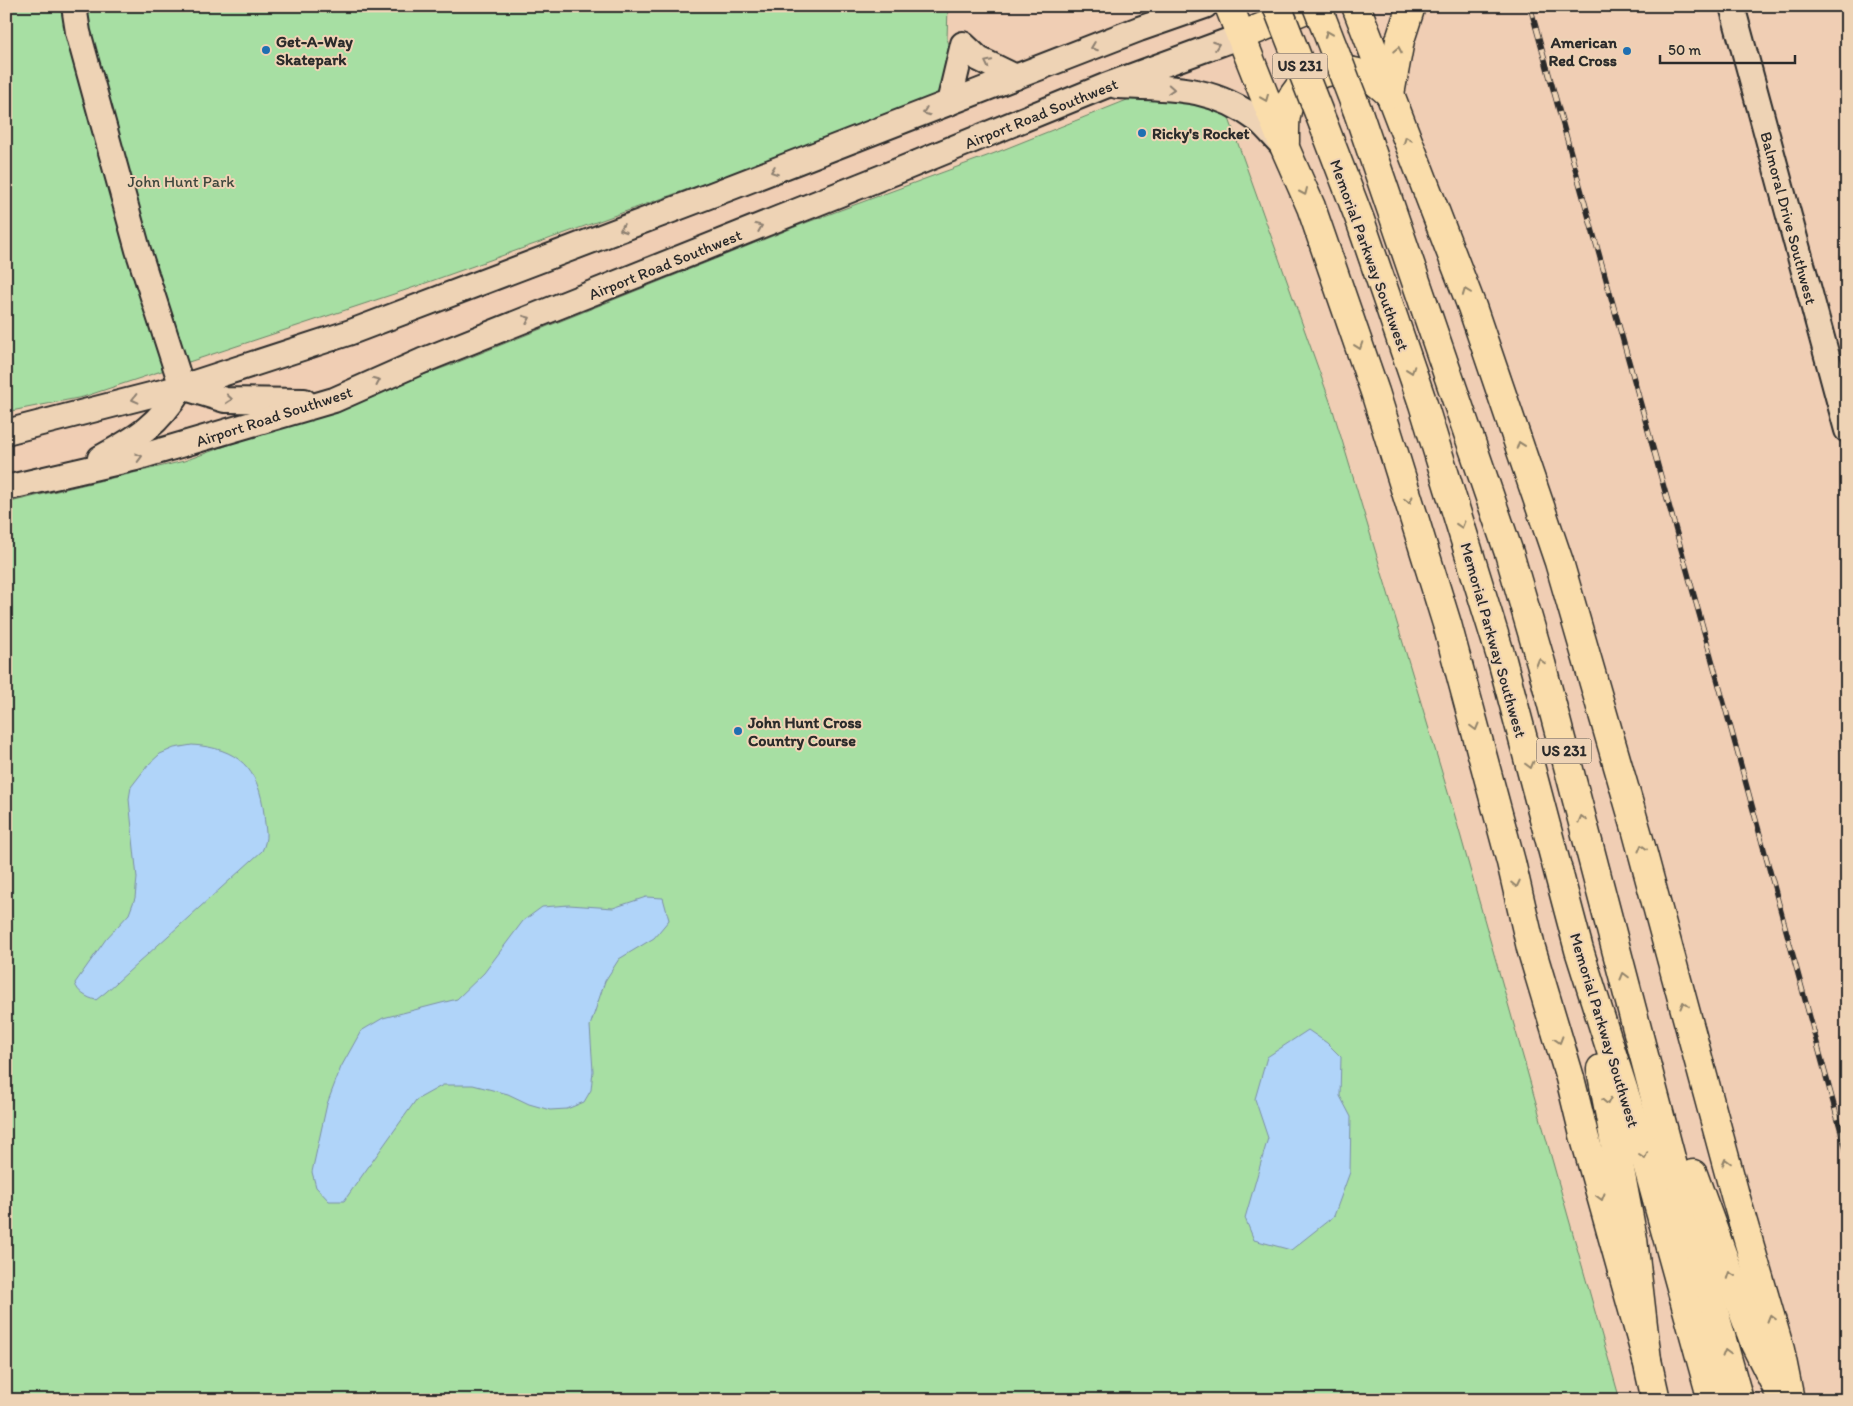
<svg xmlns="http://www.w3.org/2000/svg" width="1853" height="1406" font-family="Itim,sans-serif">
<rect width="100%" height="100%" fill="#f0ceb4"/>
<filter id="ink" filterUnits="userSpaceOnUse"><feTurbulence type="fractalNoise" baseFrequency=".02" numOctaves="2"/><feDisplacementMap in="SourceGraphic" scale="10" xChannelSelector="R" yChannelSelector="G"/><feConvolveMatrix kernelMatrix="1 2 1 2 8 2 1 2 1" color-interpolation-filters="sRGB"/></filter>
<g filter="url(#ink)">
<g fill="#a7dfa3" stroke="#698567">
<path d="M6,6H948L947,39L954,57L941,94L884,119L409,289L83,397L6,412Z"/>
<path d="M1153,93L1226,110L1332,407L1453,809L1620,1400H6V503L184,461L451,365L800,225L995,153L1132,98Z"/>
</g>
<g fill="#b0d4f9" stroke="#7b90a7">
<path d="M192,745C238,748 259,768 264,814C265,830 269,837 262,851L106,992L96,1000C87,998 77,992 75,983L106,939L129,914L135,898L137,878L129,799L131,787L148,765L160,754L174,748Z"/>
<path d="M646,897L663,898L669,920L654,938L619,959L605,981L590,1026L593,1071L591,1090L584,1102L567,1109L550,1110L529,1104L508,1094L473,1085H443L416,1100L344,1201H329L316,1187L312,1172L327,1104L341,1067L361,1031L383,1018L457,999L484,973L523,921L542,907L569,905L613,908Z"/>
<path d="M1308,1030L1327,1043L1341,1057L1340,1096L1351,1117L1350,1172L1334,1216L1291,1250L1254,1240L1245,1218L1268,1138L1255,1099L1267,1057Z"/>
</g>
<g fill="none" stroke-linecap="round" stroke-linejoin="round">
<defs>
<g id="minor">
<path d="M74,6L78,32L138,250L182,387"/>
<path d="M1732,6L1847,430"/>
<path d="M1117,86C1171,88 1213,86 1259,121C1267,128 1275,138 1283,146"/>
<path d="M949,103L963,44L979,59L1016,77"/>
<path d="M182,387L225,400L304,401"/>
<path d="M6,432L182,387L351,332L714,194L1139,29L1205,6"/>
<path d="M100,458C139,437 158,425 182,387"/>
<path d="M6,488L136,458L334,400L422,361L895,172L1105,86L1241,36"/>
</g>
<g id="major">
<path d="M1229,6L1285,148L1311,207L1375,392L1447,624L1511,862L1531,948L1570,1078L1584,1135L1647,1360L1656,1400"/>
<path d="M1356,6L1472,307L1559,562L1637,832L1735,1195L1780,1350L1790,1400"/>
<path d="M1241,36L1313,6"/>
<path d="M1390,94L1400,40L1411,6"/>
<path d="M1285,142C1285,128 1284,113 1291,100C1305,71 1344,62 1372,79C1378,83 1384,89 1390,94"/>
</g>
<g id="highway">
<path d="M1358,112L1509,553L1541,663L1673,1166L1739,1400"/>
<path d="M1324,126L1360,220L1423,404L1502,660L1579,950L1647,1164L1712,1400"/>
<path d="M1601,1069L1633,1239L1647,1360"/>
<path d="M1693,1174L1755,1344L1783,1400"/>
</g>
</defs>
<use href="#minor" stroke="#2b2b2b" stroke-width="28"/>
<use href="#major" stroke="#2b2b2b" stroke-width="31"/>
<use href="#highway" stroke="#2b2b2b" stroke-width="31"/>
<use href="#minor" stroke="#eed3b5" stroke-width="24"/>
<use href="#major" stroke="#faddab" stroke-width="28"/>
<use href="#highway" stroke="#faddab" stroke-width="28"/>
<defs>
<path id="rail" d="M1530,6L1722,696L1847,1153"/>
</defs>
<use href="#rail" stroke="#2b2b2b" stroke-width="5.5"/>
<use href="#rail" stroke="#eed3b5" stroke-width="4" stroke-dasharray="11" stroke-linecap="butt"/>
<defs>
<g id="highway-bridge">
<path d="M1277,6L1324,126"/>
<path d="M1317,6L1358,112"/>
</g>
</defs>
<use href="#highway-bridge" stroke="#2b2b2b" stroke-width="31" stroke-linecap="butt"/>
<use href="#highway-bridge" stroke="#faddab" stroke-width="28"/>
</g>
<defs><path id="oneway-chevron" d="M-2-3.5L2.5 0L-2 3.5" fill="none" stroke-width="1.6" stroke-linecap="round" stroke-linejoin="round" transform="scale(1.25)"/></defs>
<g stroke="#92846b">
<use href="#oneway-chevron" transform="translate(1328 34) rotate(-112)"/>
<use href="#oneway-chevron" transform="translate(1398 50) rotate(-79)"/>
<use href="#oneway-chevron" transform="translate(1265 98) rotate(68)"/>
<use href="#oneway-chevron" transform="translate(1407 140) rotate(-111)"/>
<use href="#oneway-chevron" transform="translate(1304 192) rotate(66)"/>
<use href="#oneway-chevron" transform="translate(1466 292) rotate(-111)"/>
<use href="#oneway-chevron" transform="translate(1359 346) rotate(71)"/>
<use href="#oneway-chevron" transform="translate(1411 370) rotate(71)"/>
<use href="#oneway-chevron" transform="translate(1520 445) rotate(-109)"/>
<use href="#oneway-chevron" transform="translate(1409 500) rotate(73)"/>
<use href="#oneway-chevron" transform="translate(1461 525) rotate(73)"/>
<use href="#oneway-chevron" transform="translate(1540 662) rotate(-106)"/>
<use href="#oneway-chevron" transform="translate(1475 727) rotate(75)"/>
<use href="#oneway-chevron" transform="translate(1530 765) rotate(75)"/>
<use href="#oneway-chevron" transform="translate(1582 819) rotate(-105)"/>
<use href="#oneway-chevron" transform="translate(1642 848) rotate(-105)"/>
<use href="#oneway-chevron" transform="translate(1516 884) rotate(77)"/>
<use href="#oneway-chevron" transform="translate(1624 976) rotate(-105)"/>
<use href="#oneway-chevron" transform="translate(1684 1005) rotate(-105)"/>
<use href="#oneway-chevron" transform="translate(1559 1040) rotate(73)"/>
<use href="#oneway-chevron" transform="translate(1607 1101) rotate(79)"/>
<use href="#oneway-chevron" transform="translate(1644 1156) rotate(72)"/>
<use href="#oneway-chevron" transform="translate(1726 1162) rotate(-105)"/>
<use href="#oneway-chevron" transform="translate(1601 1197) rotate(74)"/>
<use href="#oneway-chevron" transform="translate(1730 1275) rotate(-110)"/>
<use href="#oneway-chevron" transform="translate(1771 1318) rotate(-106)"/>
<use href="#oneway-chevron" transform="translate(1726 1353) rotate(-106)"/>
</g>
<g stroke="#8c7f70">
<use href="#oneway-chevron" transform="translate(1216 45) rotate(-20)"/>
<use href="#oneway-chevron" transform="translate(1094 47) rotate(159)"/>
<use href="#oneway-chevron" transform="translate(988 63) rotate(-154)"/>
<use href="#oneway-chevron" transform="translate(1171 89) rotate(3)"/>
<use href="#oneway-chevron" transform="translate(926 112) rotate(159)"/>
<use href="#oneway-chevron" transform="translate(774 171) rotate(159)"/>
<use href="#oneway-chevron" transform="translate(759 227) rotate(-22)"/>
<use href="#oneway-chevron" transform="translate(623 229) rotate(159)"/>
<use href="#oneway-chevron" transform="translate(527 319) rotate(-22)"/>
<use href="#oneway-chevron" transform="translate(377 381) rotate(-24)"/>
<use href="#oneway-chevron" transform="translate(135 399) rotate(166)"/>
<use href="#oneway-chevron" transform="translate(229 399) rotate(5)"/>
<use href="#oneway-chevron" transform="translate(139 457) rotate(-15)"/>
</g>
</g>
<g fill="#1f6fb2" stroke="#eed3b5" stroke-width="2">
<circle cx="266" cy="50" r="5"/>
<circle cx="1627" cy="51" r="5"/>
<circle cx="1142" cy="133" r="5"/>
<circle cx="738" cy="731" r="5"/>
</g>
<g text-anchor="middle" stroke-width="4" stroke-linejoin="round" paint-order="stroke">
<g fill="#eed3b5" stroke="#665d54" stroke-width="1">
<rect x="1272.5" y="53.5" width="55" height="25" rx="4"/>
<rect x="1536.5" y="738.5" width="55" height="25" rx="4"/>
</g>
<g font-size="15" font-weight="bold" fill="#2b2b2b">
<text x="1300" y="71">US 231</text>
<text x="1564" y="756">US 231</text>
</g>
<g font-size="16" font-weight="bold" fill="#2b2b2b" stroke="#eed3b5" text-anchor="start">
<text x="276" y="47">Get-A-Way<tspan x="276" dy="18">Skatepark</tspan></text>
<text x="1617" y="48" text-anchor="end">American<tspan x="1617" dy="18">Red Cross</tspan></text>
<text x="1152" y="139">Ricky's Rocket</text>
<text x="748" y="728">John Hunt Cross<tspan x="748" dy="18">Country Course</tspan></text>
</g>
<g font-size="16" fill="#2b2b2b" stroke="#eed3b5">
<text transform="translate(1041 113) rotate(-22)" y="6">Airport Road Southwest</text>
<text transform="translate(1789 218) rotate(75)" y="6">Balmoral Drive Southwest</text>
<text transform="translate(1370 255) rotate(70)" y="6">Memorial Parkway Southwest</text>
<text transform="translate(665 264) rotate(-22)" y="6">Airport Road Southwest</text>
<text transform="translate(274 416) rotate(-18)" y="6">Airport Road Southwest</text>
<text transform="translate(1494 640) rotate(74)" y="6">Memorial Parkway Southwest</text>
<text transform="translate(1605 1030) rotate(73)" y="6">Memorial Parkway Southwest</text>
</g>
<g font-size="16" fill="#3e463d" stroke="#eed3b5">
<text x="181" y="187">John Hunt Park</text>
</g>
</g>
<rect width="1853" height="1406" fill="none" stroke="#eed3b5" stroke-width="25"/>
<rect x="12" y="12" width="1828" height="1381" fill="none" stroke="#2b2b2b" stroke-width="2" filter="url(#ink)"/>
<path d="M1660 55v8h135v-8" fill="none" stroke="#2b2b2b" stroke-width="2.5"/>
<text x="1668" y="55" font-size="15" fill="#2b2b2b" stroke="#eed3b5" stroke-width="4" paint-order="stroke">50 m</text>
</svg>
